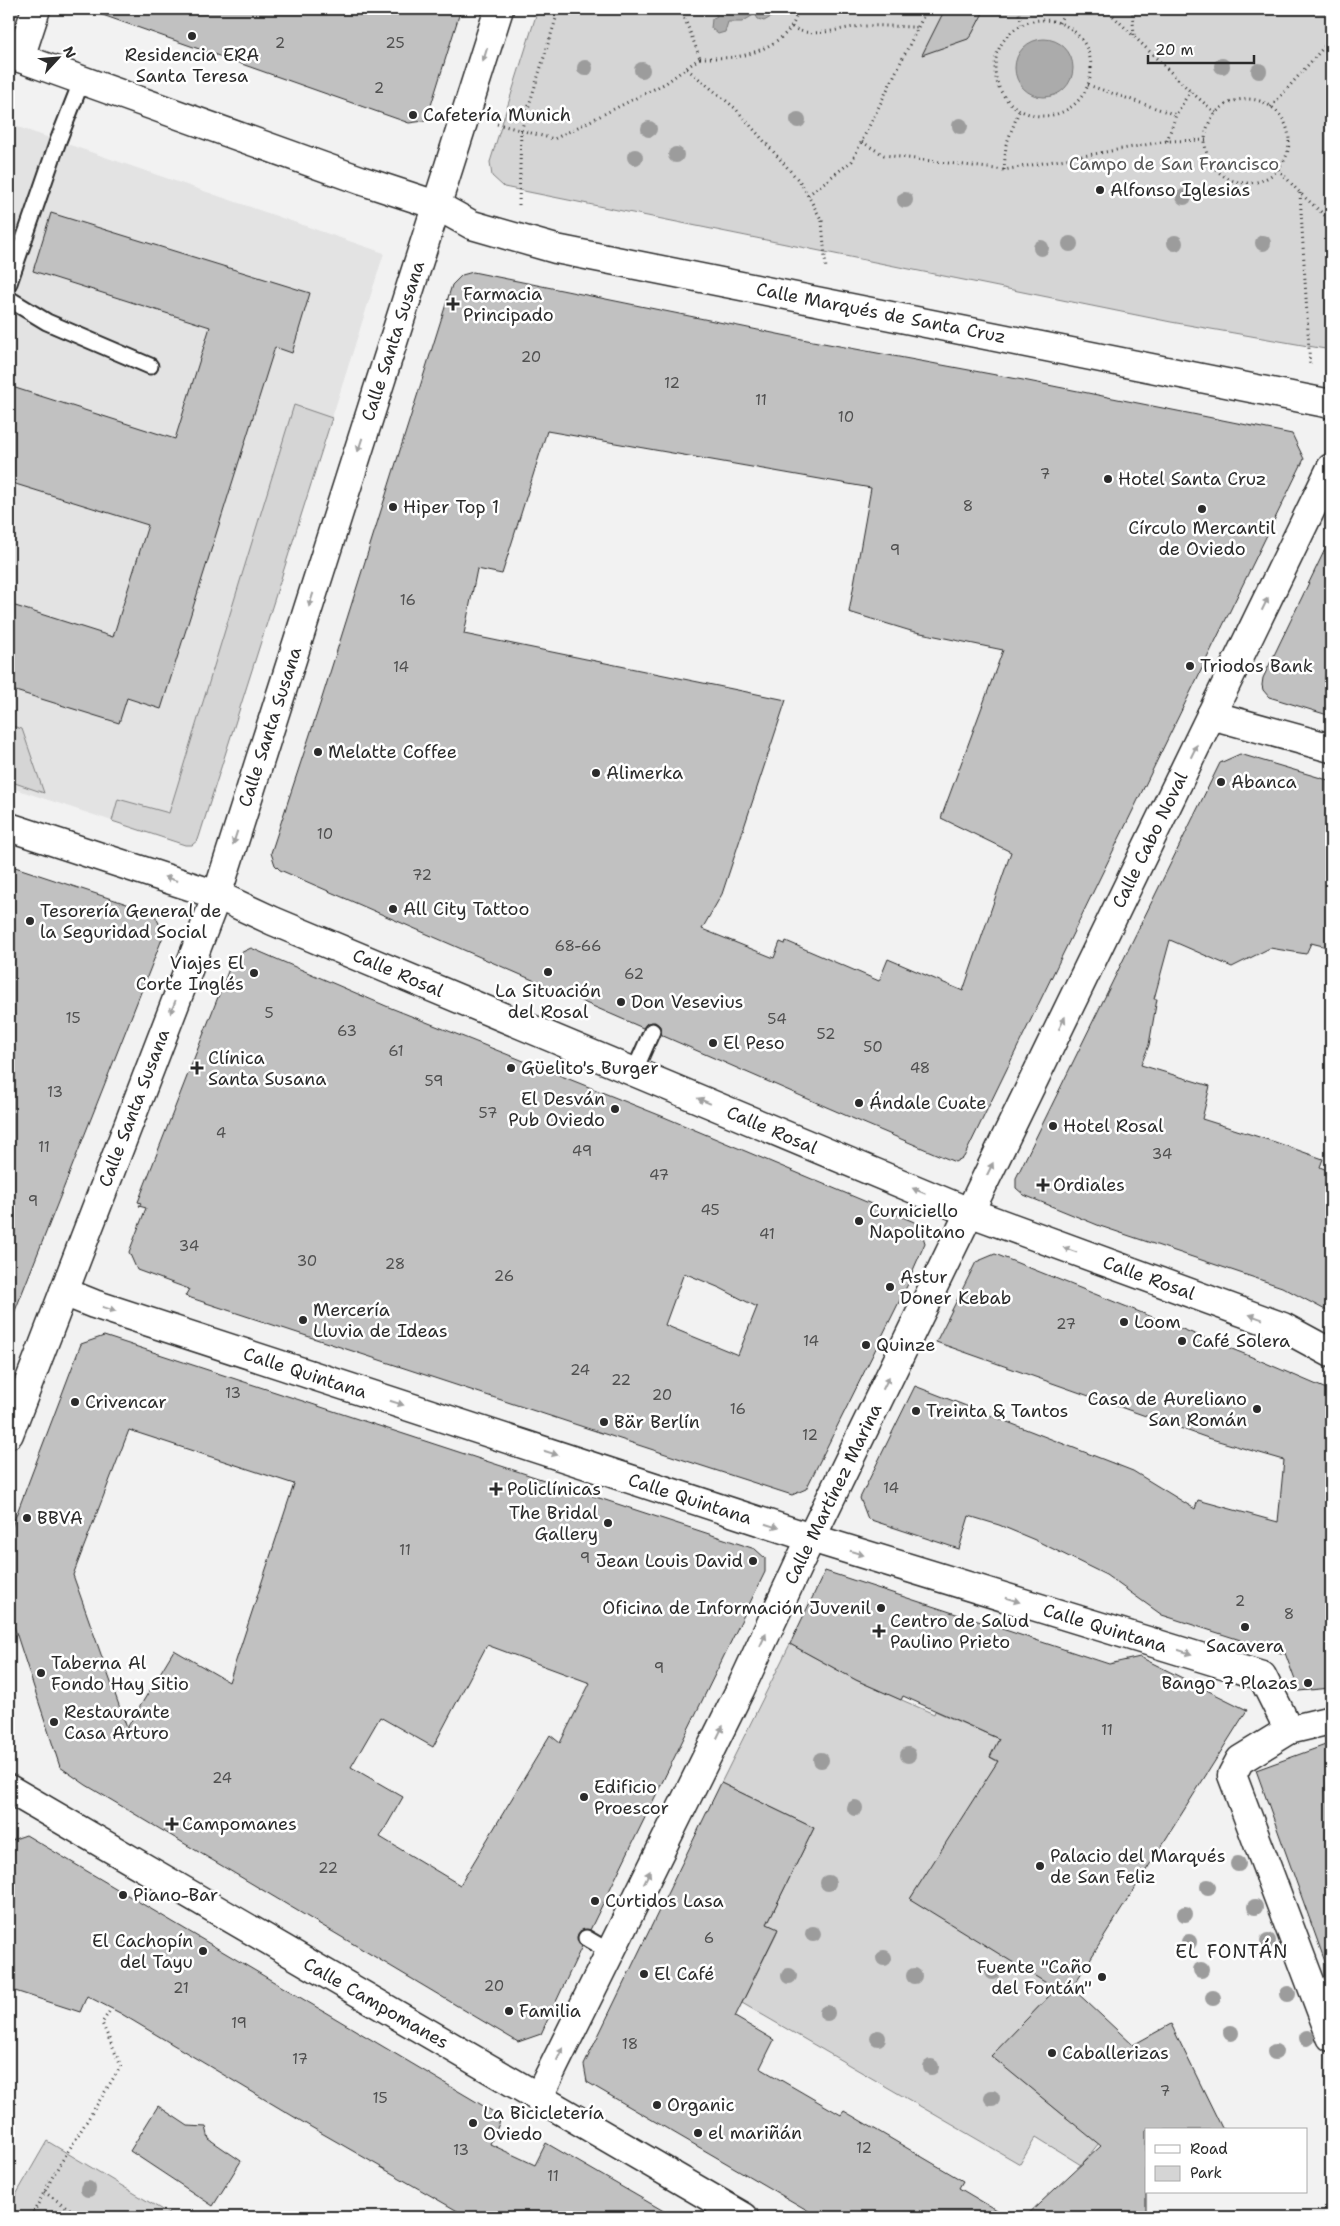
<svg xmlns="http://www.w3.org/2000/svg" width="1340" height="2226" font-family="'Shantell Sans',sans-serif">
<rect width="100%" height="100%" fill="#f2f2f2"/>
<filter id="ink" filterUnits="userSpaceOnUse"><feTurbulence type="fractalNoise" baseFrequency=".02" numOctaves="2"/><feDisplacementMap in="SourceGraphic" scale="10" xChannelSelector="R" yChannelSelector="G"/><feConvolveMatrix kernelMatrix="1 2 1 2 8 2 1 2 1" color-interpolation-filters="sRGB"/></filter>
<g filter="url(#ink)">
<path fill="#e3e3e3" d="M9,124L384,253L200,836L192,845H185L9,787Z"/>
<g fill="#d5d5d5" stroke="#808080">
<path d="M538,9H1331V350L1171,322L504,187L492,176L490,162Z"/>
<path d="M294,405L332,418L198,840L192,845H185L112,821L118,799L169,813Z"/>
<path d="M9,725L22,729L44,793L9,781Z"/>
<path d="M790,1644L858,1681L934,1714L935,1711L999,1739L990,1757L998,1762L1067,1996L1060,2005L1048,1997L992,2056L1068,2119L1121,2065L1122,2115L1081,2165L1036,2137L1020,2164L742,2003L778,1930L767,1924L814,1828L721,1783Z"/>
<path d="M47,2141L174,2217H9V2207Z"/>
</g>
<g fill="#ababab" stroke="#787878">
<path d="M711,9H772L773,11L771,17L764,21L758,19L755,14L742,22H728L725,32L718,34L711,28L712,19L717,16Z"/>
<circle cx="1044" cy="68" r="29"/>
</g>
<g fill="#c1c1c1" stroke="#2b2b2b" fill-rule="evenodd">
<path d="M98,9H461L428,115L424,121L409,123L97,13Z"/>
<path d="M945,9H985L972,34L968,39L922,55Z"/>
<path d="M51,213L310,293L292,353L275,347L161,709L127,698L119,723L9,689V604L113,637L148,525L9,482V386L175,439L210,327L33,271Z"/>
<path d="M473,272L807,340L1023,380L1292,434L1304,459L964,1157L955,1162L861,1122L661,1035L660,1026L655,1022L647,1023L643,1028L280,870L275,865L271,853L322,698L452,285L462,275ZM547,431L871,488L849,612L911,631L1003,650L941,818L1011,852L963,991L888,959L879,981L786,941L785,944L780,942L774,958L702,929L722,894L786,700L464,634L477,569L502,574Z"/>
<path d="M1331,537V716L1269,697L1263,690L1262,685L1263,678Z"/>
<path d="M1240,754L1331,781V948L1311,943L1306,954L1270,948L1232,967L1170,940L1154,999H1157L1149,1045L1141,1065L1210,1086L1202,1119L1275,1142L1323,1159L1320,1167L1331,1172V1313L1282,1287L1100,1226L1024,1195L1016,1188V1178L1220,763Z"/>
<path d="M9,865L154,913L164,934L11,1321L9,1320Z"/>
<path d="M251,948L386,1006L664,1117L919,1224L925,1243L910,1277L911,1278L806,1489L792,1495L693,1463L185,1296L189,1289L137,1270L129,1252L146,1208L139,1206L141,1203L138,1202L234,956ZM684,1273L720,1288L757,1307L738,1355L665,1325Z"/>
<path d="M995,1254L1247,1355L1331,1391V1688L1299,1691L1285,1653L1284,1654L1162,1615L1106,1575L1035,1540L999,1525L969,1516L959,1549L868,1519L860,1498L915,1386L1133,1471L1195,1509L1198,1500L1278,1522L1284,1460L1208,1438L936,1342L976,1262Z"/>
<path d="M104,1336L755,1549L765,1558V1572L590,1930H582L578,1934V1942L582,1946L541,2034L518,2042L86,1785L60,1767L9,1611V1534L81,1344ZM129,1430L294,1484L229,1682L174,1650L127,1728L73,1575ZM487,1645L590,1683L560,1743L550,1735L460,1885L380,1837L403,1797L351,1767L380,1717L433,1747Z"/>
<path d="M825,1571L1109,1664L1140,1657L1247,1710L1072,1988L1133,2045L1171,2024L1223,2130H1146V2217H1025L1101,2146L991,2056L1056,1989L910,1899L998,1761L990,1757L999,1739L903,1696L901,1700L856,1680L790,1644Z"/>
<path d="M1331,1743V1969L1328,1970L1256,1770Z"/>
<path d="M721,1783L814,1828L767,1924L778,1929L735,2017L774,2040L760,2068L841,2115L844,2111L963,2181L959,2188L1008,2217H819L587,2082L584,2065Z"/>
<path d="M26,1835L502,2117L490,2144L535,2165L546,2143L674,2217H468L311,2127L120,2013L87,1996L80,2012L9,1989V1841Z"/>
<path d="M158,2106L188,2126L206,2127L209,2139L241,2161L213,2206L130,2151Z"/>
</g>
<g fill="none" stroke-linecap="round" stroke-linejoin="round">
<defs>
<g id="lane">
<path d="M9,283L58,141L82,80"/>
<path d="M9,299L47,322L150,366"/>
<path d="M634,1072L652,1031"/>
<path d="M586,1938L610,1952"/>
</g>
<g id="street">
<path d="M20,58L36,9"/>
<path d="M1211,715L1331,748"/>
<path d="M9,827L217,895L273,921L969,1212L1283,1327L1331,1353"/>
<path d="M64,1292L94,1304L811,1538L1262,1676L1289,1730"/>
<path d="M9,1434L217,895L499,9"/>
<path d="M1331,1720L1289,1730L1240,1760L1232,1775L1331,2037"/>
<path d="M9,1789L744,2217"/>
<path d="M538,2098L740,1690L800,1561L1331,468"/>
</g>
<path id="secondary" d="M9,54L363,181L436,205L472,225L556,249L1331,404"/>
</defs>
<use href="#lane" stroke="#2b2b2b" stroke-width="19"/>
<use href="#street" stroke="#2b2b2b" stroke-width="31"/>
<use href="#secondary" stroke="#2b2b2b" stroke-width="31"/>
<g stroke="#2b2b2b" stroke-width="3" stroke-dasharray="1 4" stroke-linecap="butt">
<path d="M681,9L700,58"/>
<path d="M1018,9L1021,24"/>
<path d="M1106,9L1190,91L1216,113"/>
<path d="M1132,9L1134,35"/>
<circle cx="1043" cy="68" r="48"/>
<path d="M1059,23L1066,9"/>
<path d="M792,27C812,40 841,27 864,26C882,25 900,27 918,27"/>
<path d="M700,58C712,58 725,58 736,57C760,53 797,36 797,9"/>
<path d="M687,69L735,108L801,183L822,221L826,270"/>
<path d="M1088,85L1176,115"/>
<circle cx="1247" cy="141" r="42"/>
<path d="M1271,107L1331,39"/>
<path d="M497,124L554,139L666,83L700,58"/>
<path d="M1167,141L1176,115L1190,91"/>
<path d="M862,142L884,155L1004,170L1167,141L1206,140"/>
<path d="M1278,169L1300,193L1331,221"/>
<path d="M1004,170L1006,145L1019,111"/>
<path d="M1300,193L1310,367"/>
<path d="M808,195L852,161L927,9"/>
<path d="M519,205L521,131L559,9"/>
<path d="M44,2192L82,2217"/>
<path d="M31,2217L54,2174L121,2066L102,2023L111,2009"/>
</g>
<use href="#lane" stroke="#fff" stroke-width="15"/>
<use href="#street" stroke="#fff" stroke-width="28"/>
<use href="#secondary" stroke="#fff" stroke-width="28"/>
</g>
<g fill="#9c9c9c">
<circle cx="1222" cy="66" r="8"/>
<circle cx="585" cy="68" r="8"/>
<circle cx="642" cy="70" r="8"/>
<circle cx="1259" cy="71" r="8"/>
<circle cx="798" cy="120" r="8"/>
<circle cx="960" cy="126" r="8"/>
<circle cx="649" cy="129" r="8"/>
<circle cx="676" cy="155" r="8"/>
<circle cx="635" cy="157" r="8"/>
<circle cx="1184" cy="197" r="8"/>
<circle cx="905" cy="200" r="8"/>
<circle cx="1175" cy="243" r="8"/>
<circle cx="1263" cy="243" r="8"/>
<circle cx="1070" cy="244" r="8"/>
<circle cx="1041" cy="248" r="8"/>
<circle cx="908" cy="1755" r="8"/>
<circle cx="821" cy="1760" r="8"/>
<circle cx="855" cy="1808" r="8"/>
<circle cx="1238" cy="1864" r="8"/>
<circle cx="828" cy="1883" r="8"/>
<circle cx="1208" cy="1887" r="8"/>
<circle cx="1255" cy="1907" r="8"/>
<circle cx="1185" cy="1914" r="8"/>
<circle cx="813" cy="1934" r="8"/>
<circle cx="1268" cy="1941" r="8"/>
<circle cx="1189" cy="1942" r="8"/>
<circle cx="884" cy="1958" r="8"/>
<circle cx="1201" cy="1970" r="8"/>
<circle cx="993" cy="1972" r="8"/>
<circle cx="789" cy="1976" r="8"/>
<circle cx="914" cy="1976" r="8"/>
<circle cx="1288" cy="1994" r="8"/>
<circle cx="1213" cy="1998" r="8"/>
<circle cx="827" cy="2013" r="8"/>
<circle cx="1231" cy="2033" r="8"/>
<circle cx="878" cy="2038" r="8"/>
<circle cx="1307" cy="2038" r="8"/>
<circle cx="1275" cy="2052" r="8"/>
<circle cx="931" cy="2067" r="8"/>
<circle cx="992" cy="2098" r="8"/>
<circle cx="88" cy="2189" r="8"/>
</g>
<defs><path id="oneway-solid" d="M-6-.8H1V-3.2L6.5 0L1 3.2V.8H-6Z" transform="scale(1.25)"/></defs>
<g fill="#a0a0a0">
<use href="#oneway-solid" transform="translate(485 55) rotate(107)"/>
<use href="#oneway-solid" transform="translate(360 445) rotate(108)"/>
<use href="#oneway-solid" transform="translate(311 600) rotate(108)"/>
<use href="#oneway-solid" transform="translate(1265 604) rotate(-64)"/>
<use href="#oneway-solid" transform="translate(1194 751) rotate(-64)"/>
<use href="#oneway-solid" transform="translate(235 838) rotate(108)"/>
<use href="#oneway-solid" transform="translate(171 879) rotate(-162)"/>
<use href="#oneway-solid" transform="translate(173 1007) rotate(111)"/>
<use href="#oneway-solid" transform="translate(1062 1023) rotate(-64)"/>
<use href="#oneway-solid" transform="translate(704 1101) rotate(-157)"/>
<use href="#oneway-solid" transform="translate(990 1169) rotate(-64)"/>
<use href="#oneway-solid" transform="translate(919 1191) rotate(-157)"/>
<use href="#oneway-solid" transform="translate(1070 1250) rotate(-160)"/>
<use href="#oneway-solid" transform="translate(109 1309) rotate(18)"/>
<use href="#oneway-solid" transform="translate(1256 1317) rotate(-160)"/>
<use href="#oneway-solid" transform="translate(886 1383) rotate(-64)"/>
<use href="#oneway-solid" transform="translate(397 1403) rotate(18)"/>
<use href="#oneway-solid" transform="translate(551 1453) rotate(18)"/>
<use href="#oneway-solid" transform="translate(772 1526) rotate(18)"/>
<use href="#oneway-solid" transform="translate(857 1553) rotate(17)"/>
<use href="#oneway-solid" transform="translate(1013 1600) rotate(17)"/>
<use href="#oneway-solid" transform="translate(763 1640) rotate(-65)"/>
<use href="#oneway-solid" transform="translate(1185 1652) rotate(17)"/>
<use href="#oneway-solid" transform="translate(720 1732) rotate(-64)"/>
<use href="#oneway-solid" transform="translate(647 1877) rotate(-64)"/>
<use href="#oneway-solid" transform="translate(560 2054) rotate(-64)"/>
</g>
</g>
<g fill="#2b2b2b" stroke="#fff" stroke-width="2">
<circle cx="192" cy="36" r="5"/>
<circle cx="413" cy="115" r="5"/>
<circle cx="1100" cy="190" r="5"/>
<path d="M450.5 296.5h5v5h5v5h-5v5h-5v-5h-5v-5h5z"/>
<circle cx="1108" cy="479" r="5"/>
<circle cx="393" cy="507" r="5"/>
<circle cx="1202" cy="509" r="5"/>
<circle cx="1190" cy="666" r="5"/>
<circle cx="318" cy="752" r="5"/>
<circle cx="596" cy="773" r="5"/>
<circle cx="1221" cy="782" r="5"/>
<circle cx="393" cy="909" r="5"/>
<circle cx="30" cy="921" r="5"/>
<circle cx="548" cy="972" r="5"/>
<circle cx="254" cy="973" r="5"/>
<circle cx="621" cy="1002" r="5"/>
<circle cx="713" cy="1043" r="5"/>
<path d="M194.5 1060.5h5v5h5v5h-5v5h-5v-5h-5v-5h5z"/>
<circle cx="511" cy="1068" r="5"/>
<circle cx="859" cy="1103" r="5"/>
<circle cx="615" cy="1109" r="5"/>
<circle cx="1053" cy="1126" r="5"/>
<path d="M1040.5 1177.5h5v5h5v5h-5v5h-5v-5h-5v-5h5z"/>
<circle cx="859" cy="1221" r="5"/>
<circle cx="890" cy="1287" r="5"/>
<circle cx="303" cy="1320" r="5"/>
<circle cx="1124" cy="1322" r="5"/>
<circle cx="1182" cy="1341" r="5"/>
<circle cx="866" cy="1345" r="5"/>
<circle cx="75" cy="1402" r="5"/>
<circle cx="1257" cy="1409" r="5"/>
<circle cx="916" cy="1411" r="5"/>
<circle cx="604" cy="1422" r="5"/>
<path d="M493.5 1481.5h5v5h5v5h-5v5h-5v-5h-5v-5h5z"/>
<circle cx="27" cy="1518" r="5"/>
<circle cx="608" cy="1523" r="5"/>
<circle cx="753" cy="1561" r="5"/>
<circle cx="881" cy="1608" r="5"/>
<circle cx="1245" cy="1627" r="5"/>
<path d="M876.5 1623.5h5v5h5v5h-5v5h-5v-5h-5v-5h5z"/>
<circle cx="41" cy="1673" r="5"/>
<circle cx="1308" cy="1683" r="5"/>
<circle cx="54" cy="1722" r="5"/>
<circle cx="584" cy="1797" r="5"/>
<path d="M169.5 1816.5h5v5h5v5h-5v5h-5v-5h-5v-5h5z"/>
<circle cx="1040" cy="1866" r="5"/>
<circle cx="123" cy="1895" r="5"/>
<circle cx="595" cy="1901" r="5"/>
<circle cx="203" cy="1951" r="5"/>
<circle cx="644" cy="1974" r="5"/>
<circle cx="1102" cy="1977" r="5"/>
<circle cx="509" cy="2011" r="5"/>
<circle cx="1052" cy="2053" r="5"/>
<circle cx="657" cy="2105" r="5"/>
<circle cx="473" cy="2123" r="5"/>
<circle cx="698" cy="2133" r="5"/>
</g>
<g text-anchor="middle" stroke-width="5" stroke-linejoin="round" paint-order="stroke">
<g font-size="15" fill="#505050">
<text x="280" y="48">2</text>
<text x="395" y="48">25</text>
<text x="379" y="93">2</text>
<text x="531" y="362">20</text>
<text x="672" y="388">12</text>
<text x="761" y="405">11</text>
<text x="846" y="422">10</text>
<text x="1045" y="479">7</text>
<text x="968" y="511">8</text>
<text x="895" y="555">9</text>
<text x="408" y="605">16</text>
<text x="401" y="672">14</text>
<text x="325" y="839">10</text>
<text x="422" y="880">72</text>
<text x="578" y="951">68-66</text>
<text x="634" y="979">62</text>
<text x="269" y="1018">5</text>
<text x="73" y="1023">15</text>
<text x="777" y="1024">54</text>
<text x="347" y="1036">63</text>
<text x="826" y="1039">52</text>
<text x="873" y="1052">50</text>
<text x="396" y="1056">61</text>
<text x="920" y="1073">48</text>
<text x="434" y="1086">59</text>
<text x="55" y="1097">13</text>
<text x="488" y="1118">57</text>
<text x="221" y="1138">4</text>
<text x="44" y="1152">11</text>
<text x="582" y="1156">49</text>
<text x="1162" y="1159">34</text>
<text x="659" y="1180">47</text>
<text x="33" y="1206">9</text>
<text x="710" y="1215">45</text>
<text x="767" y="1239">41</text>
<text x="189" y="1251">34</text>
<text x="307" y="1266">30</text>
<text x="395" y="1269">28</text>
<text x="504" y="1281">26</text>
<text x="1066" y="1329">27</text>
<text x="811" y="1346">14</text>
<text x="580" y="1375">24</text>
<text x="621" y="1385">22</text>
<text x="233" y="1398">13</text>
<text x="662" y="1400">20</text>
<text x="738" y="1414">16</text>
<text x="810" y="1440">12</text>
<text x="891" y="1493">14</text>
<text x="405" y="1555">11</text>
<text x="585" y="1563">9</text>
<text x="1240" y="1606">2</text>
<text x="1289" y="1619">8</text>
<text x="659" y="1673">9</text>
<text x="1107" y="1735">11</text>
<text x="222" y="1783">24</text>
<text x="328" y="1873">22</text>
<text x="709" y="1943">6</text>
<text x="494" y="1991">20</text>
<text x="181" y="1993">21</text>
<text x="239" y="2028">19</text>
<text x="630" y="2049">18</text>
<text x="300" y="2064">17</text>
<text x="1165" y="2096">7</text>
<text x="380" y="2103">15</text>
<text x="864" y="2153">12</text>
<text x="461" y="2155">13</text>
<text x="553" y="2181">11</text>
</g>
<g font-size="18" fill="#2b2b2b" stroke="#fff" text-anchor="start">
<text x="192" y="61" text-anchor="middle">Residencia ERA<tspan x="192" dy="21">Santa Teresa</tspan></text>
<text x="423" y="121">Cafetería Munich</text>
<text x="1110" y="196">Alfonso Iglesias</text>
<text x="463" y="300">Farmacia<tspan x="463" dy="21">Principado</tspan></text>
<text x="1118" y="485">Hotel Santa Cruz</text>
<text x="403" y="513">Hiper Top 1</text>
<text x="1202" y="534" text-anchor="middle">Círculo Mercantil<tspan x="1202" dy="21">de Oviedo</tspan></text>
<text x="1200" y="672">Triodos Bank</text>
<text x="328" y="758">Melatte Coffee</text>
<text x="606" y="779">Alimerka</text>
<text x="1231" y="788">Abanca</text>
<text x="403" y="915">All City Tattoo</text>
<text x="40" y="917">Tesorería General de<tspan x="40" dy="21">la Seguridad Social</tspan></text>
<text x="244" y="969" text-anchor="end">Viajes El<tspan x="244" dy="21">Corte Inglés</tspan></text>
<text x="548" y="997" text-anchor="middle">La Situación<tspan x="548" dy="21">del Rosal</tspan></text>
<text x="631" y="1008">Don Vesevius</text>
<text x="723" y="1049">El Peso</text>
<text x="208" y="1064">Clínica<tspan x="208" dy="21">Santa Susana</tspan></text>
<text x="521" y="1074">Güelito's Burger</text>
<text x="605" y="1105" text-anchor="end">El Desván<tspan x="605" dy="21">Pub Oviedo</tspan></text>
<text x="869" y="1109">Ándale Cuate</text>
<text x="1063" y="1132">Hotel Rosal</text>
<text x="1053" y="1191">Ordiales</text>
<text x="869" y="1217">Curniciello<tspan x="869" dy="21">Napolitano</tspan></text>
<text x="900" y="1283">Astur<tspan x="900" dy="21">Doner Kebab</tspan></text>
<text x="313" y="1316">Mercería<tspan x="313" dy="21">Lluvia de Ideas</tspan></text>
<text x="1134" y="1328">Loom</text>
<text x="1192" y="1347">Café Solera</text>
<text x="876" y="1351">Quinze</text>
<text x="1247" y="1405" text-anchor="end">Casa de Aureliano<tspan x="1247" dy="21">San Román</tspan></text>
<text x="85" y="1408">Crivencar</text>
<text x="926" y="1417">Treinta &amp; Tantos</text>
<text x="614" y="1428">Bär Berlín</text>
<text x="507" y="1495">Policlínicas</text>
<text x="598" y="1519" text-anchor="end">The Bridal<tspan x="598" dy="21">Gallery</tspan></text>
<text x="37" y="1524">BBVA</text>
<text x="743" y="1567" text-anchor="end">Jean Louis David</text>
<text x="871" y="1614" text-anchor="end">Oficina de Información Juvenil</text>
<text x="890" y="1627">Centro de Salud<tspan x="890" dy="21">Paulino Prieto</tspan></text>
<text x="1245" y="1652" text-anchor="middle">Sacavera</text>
<text x="51" y="1669">Taberna Al<tspan x="51" dy="21">Fondo Hay Sitio</tspan></text>
<text x="1298" y="1689" text-anchor="end">Bango 7 Plazas</text>
<text x="64" y="1718">Restaurante<tspan x="64" dy="21">Casa Arturo</tspan></text>
<text x="594" y="1793">Edificio<tspan x="594" dy="21">Proescor</tspan></text>
<text x="182" y="1830">Campomanes</text>
<text x="1050" y="1862">Palacio del Marqués<tspan x="1050" dy="21">de San Feliz</tspan></text>
<text x="133" y="1901">Piano-Bar</text>
<text x="605" y="1907">Curtidos Lasa</text>
<text x="193" y="1947" text-anchor="end">El Cachopín<tspan x="193" dy="21">del Tayu</tspan></text>
<text x="1092" y="1973" text-anchor="end">Fuente "Caño<tspan x="1092" dy="21">del Fontán"</tspan></text>
<text x="654" y="1980">El Café</text>
<text x="519" y="2017">Familia</text>
<text x="1062" y="2059">Caballerizas</text>
<text x="667" y="2111">Organic</text>
<text x="483" y="2119">La Bicicletería<tspan x="483" dy="21">Oviedo</tspan></text>
<text x="708" y="2139">el mariñán</text>
</g>
<g font-size="18" fill="#565656" stroke="#fff">
<text x="1174" y="170">Campo de San Francisco</text>
</g>
<g font-size="18" fill="#2b2b2b" stroke="#fff">
<text transform="translate(881 313) rotate(11)" y="6">Calle Marqués de Santa Cruz</text>
<text transform="translate(393 341) rotate(-72)" y="6">Calle Santa Susana</text>
<text transform="translate(270 727) rotate(-72)" y="6">Calle Santa Susana</text>
<text transform="translate(1150 840) rotate(-64)" y="6">Calle Cabo Noval</text>
<text transform="translate(398 973) rotate(23)" y="6">Calle Rosal</text>
<text transform="translate(134 1108) rotate(-69)" y="6">Calle Santa Susana</text>
<text transform="translate(772 1130) rotate(23)" y="6">Calle Rosal</text>
<text transform="translate(1149 1278) rotate(20)" y="6">Calle Rosal</text>
<text transform="translate(305 1373) rotate(18)" y="6">Calle Quintana</text>
<text transform="translate(833 1494) rotate(-64)" y="6">Calle Martínez Marina</text>
<text transform="translate(690 1499) rotate(18)" y="6">Calle Quintana</text>
<text transform="translate(1105 1628) rotate(17)" y="6">Calle Quintana</text>
<text transform="translate(376 2003) rotate(30)" y="6">Calle Campomanes</text>
</g>
<g font-size="19" letter-spacing="1" fill="#2b2b2b" stroke="#fff">
<text x="1232" y="1958">EL FONTÁN</text>
</g>
</g>
<rect width="1340" height="2226" fill="none" stroke="#fff" stroke-width="30"/>
<rect x="15" y="15" width="1310" height="2196" fill="none" stroke="#2b2b2b" stroke-width="2" filter="url(#ink)"/>
<rect x="1145" y="2128" width="162" height="65" fill="#ffffff" stroke="#aaaaaa"/>
<rect x="1155" y="2145" width="25" height="8" fill="#ffffff" stroke="#aaaaaa"/>
<text x="1190" y="2154" font-size="15" fill="#2b2b2b">Road</text>
<rect x="1155" y="2166" width="25" height="15" fill="#d5d5d5" stroke="#aaaaaa"/>
<text x="1190" y="2178" font-size="15" fill="#2b2b2b">Park</text>
<g transform="translate(58 58) rotate(64)" stroke="#ffffff" stroke-width="4" paint-order="stroke">
<path d="M0-4L9 19L0 12L-9 19Z" fill="#2b2b2b"/>
<text y="-8" font-size="14" font-weight="bold" text-anchor="middle" fill="#2b2b2b">N</text>
</g>
<path d="M1148 55v8h106v-8" fill="none" stroke="#2b2b2b" stroke-width="2.5"/>
<text x="1155" y="55" font-size="15" fill="#2b2b2b" stroke="#ffffff" stroke-width="4" paint-order="stroke">20 m</text>
</svg>
